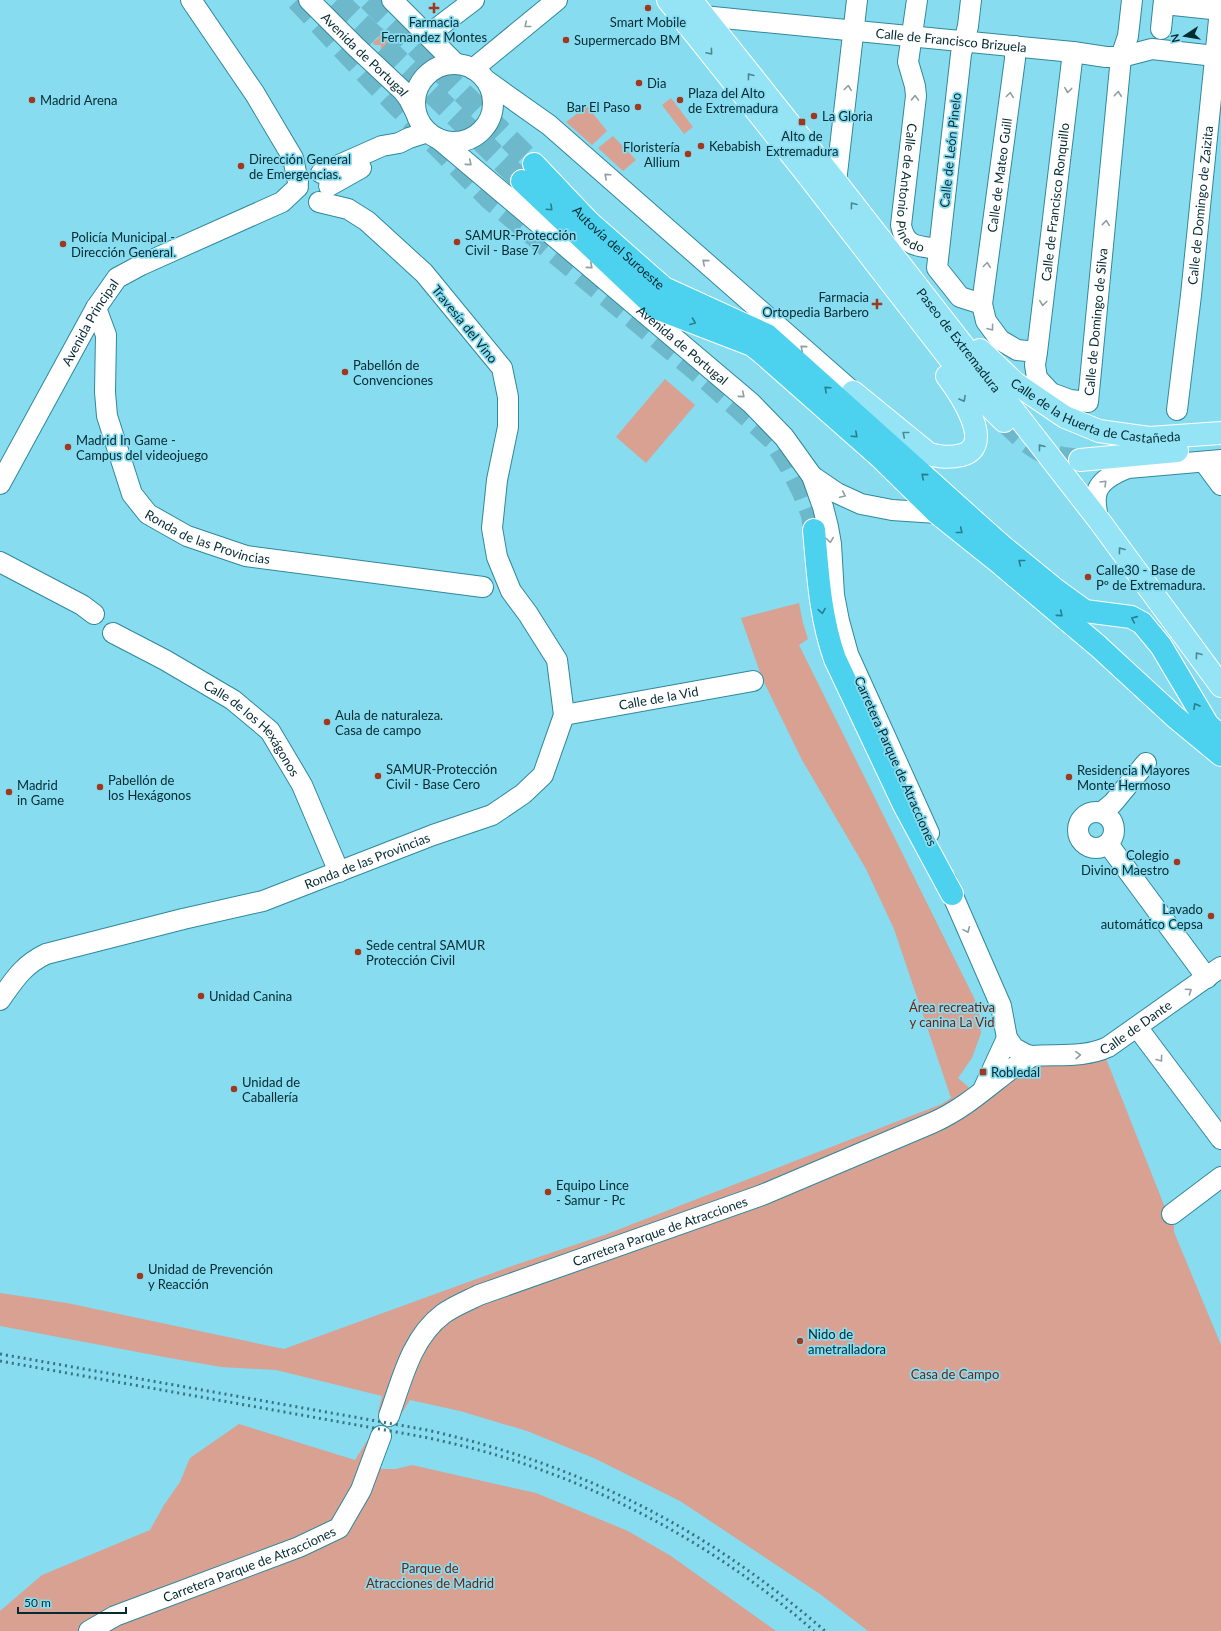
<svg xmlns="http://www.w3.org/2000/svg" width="1221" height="1631" font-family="Lato,sans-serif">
<rect width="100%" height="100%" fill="#87dcf0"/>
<g fill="#d8a192">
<path d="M377,27L383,28L384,38L393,34L403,33L405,35L403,39L393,42L402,54L401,58L396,57L391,47L384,56L380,55L381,45H374L373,42L379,38L375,32Z"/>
<path d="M671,98L693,127L684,134L662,105Z"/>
<path d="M587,106L607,131L592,145L566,122Z"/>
<path d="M613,136L636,160L623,171L598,148Z"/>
<path d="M665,379L695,405L646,463L616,437Z"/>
<path d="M799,603L803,623L808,639L799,645L979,1008L981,1033L972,1058L958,1078L983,1100L1023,1066L1105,1056L1164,1205L1174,1226V1232L1221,1345V1631H868L820,1594L680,1501L596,1459L527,1431L460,1411L410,1400L398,1419L378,1412L382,1396L276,1370L221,1367L164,1357L0,1326V1293L67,1303L284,1349L515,1265L607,1234L942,1104L951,1098L894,929L866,869L802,760L762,678L741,618Z"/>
<path d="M239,1424L355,1460L372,1433L379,1467L381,1469H396L412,1465L536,1493L628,1531L671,1556L776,1631H0V1611L42,1575L150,1530L164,1505L180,1482L190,1458Z"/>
</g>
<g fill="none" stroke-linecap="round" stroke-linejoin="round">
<path stroke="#6db8ca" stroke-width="22" stroke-dasharray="22 11" stroke-linecap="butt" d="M1004,421C1016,432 1028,445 1043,452C1054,458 1068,458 1080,460"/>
<g stroke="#6db8ca" stroke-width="22" stroke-dasharray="22 11" stroke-linecap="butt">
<path d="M297,0L373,81L490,199L702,375L773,439L790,466L803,492L812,515L814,530"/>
<path d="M337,0L522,181"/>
<path d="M369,0L534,164"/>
</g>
<defs>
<g id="minor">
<path d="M191,0L255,94L293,158L298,182"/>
<path id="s1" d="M309,0L356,47L403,91L409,99L416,113"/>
<path d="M392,0L455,63"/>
<path id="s2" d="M917,0L908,62L915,86L916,96L901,225C905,248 919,246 939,249"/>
<path id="s3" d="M971,0L968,26L961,54L937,268L960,297L982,304L986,321L1000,340L1017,350L1037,352L1035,365L1037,378L1051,393L1070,400L1088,402L1121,57L1128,36L1132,0"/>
<path d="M1164,4L1221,10"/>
<path id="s4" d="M695,23L703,16L1073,52L1106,57H1121L1152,49L1215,56"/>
<path d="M1161,29L1164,0"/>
<path d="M428,35L474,0"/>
<circle cx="454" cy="103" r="39"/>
<path d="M473,69L557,0"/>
<path d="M487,81L549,125L853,392"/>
<path id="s5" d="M439,139L751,403L784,437L812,476L837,493L861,504L892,510L937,513"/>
<path d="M321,173L382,146L399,143L409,138L428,132"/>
<path d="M836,182L857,0"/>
<path d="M329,186L361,168"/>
<path id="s6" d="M982,304L1015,59V46"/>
<path id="s7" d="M96,308L106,335L105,392L107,416L132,494L148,514L187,536L246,556L483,587"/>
<path id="s8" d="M1037,352L1073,52"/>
<path id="s9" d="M1177,410L1191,295L1221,0"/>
<path d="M1204,462L1221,485"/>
<path d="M812,476L823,507L828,527L831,544L834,595L839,621L848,654L929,833"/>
<path id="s10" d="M0,484L96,308L117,278L141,265L282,202L298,187"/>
<path d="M1098,519C1097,512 1095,504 1096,497C1097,481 1115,473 1128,468L1221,460"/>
<path d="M0,562L82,605L94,614"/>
<path id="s11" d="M113,633L165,660L233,700L270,731L302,785L339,872"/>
<path id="s12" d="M564,715L753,681"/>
<circle cx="1096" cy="830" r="18"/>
<path d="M1102,812L1113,803L1146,763"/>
<path d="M1108,844L1207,978"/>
<path id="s13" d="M946,880L1001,1006L1007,1038L1014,1048L1025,1054L1032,1056C1058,1054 1084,1058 1108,1047L1221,967"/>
<path id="s14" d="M0,1000C14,980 23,965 46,954L183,919L263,901L433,835L492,815L523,794L543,775L564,715L557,660L528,614L511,591L497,557L492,528L497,480L508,427V397L502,368L424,273L367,221L348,209L319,202"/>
<path d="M1137,1027L1221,1139"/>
<path d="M984,1088L1007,1038"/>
<path d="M1172,1214L1221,1177"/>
<path id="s15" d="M389,1416C402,1380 411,1338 443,1314C454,1306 467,1301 479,1295L762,1195L932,1123C962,1110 985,1089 1011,1069C1018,1065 1025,1061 1032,1056"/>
<path id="s16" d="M89,1631L115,1616L299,1547L339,1528L361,1490L381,1436"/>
</g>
<g id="major">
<path d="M668,0L806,173L967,381L988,405L1004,421"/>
<path id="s17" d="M691,0L836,182L1098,519L1221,686"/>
<path id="s18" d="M980,350L1015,383L1065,417L1099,431L1149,438L1221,433"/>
<path d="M853,392L929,454C941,457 949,458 962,455C996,445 959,392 947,376"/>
<path d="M1080,460L1177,451"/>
</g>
<g id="highway">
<path id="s19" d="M534,164L589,222L664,288L767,335L1001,545L1056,590L1085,611L1131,617L1142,623L1161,646L1208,725L1221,736"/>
<path d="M522,181L656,308L752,345L761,352L880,457L937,513L1002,565L1098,646L1175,717L1221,755"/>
<path d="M814,530C818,574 820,617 835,659L904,805L952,894"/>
</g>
</defs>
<use href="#minor" stroke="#30889b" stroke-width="22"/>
<use href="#major" stroke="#fff" stroke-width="24"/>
<use href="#highway" stroke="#fff" stroke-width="24"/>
<use href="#minor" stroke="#fff" stroke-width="20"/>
<use href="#major" stroke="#94e4f5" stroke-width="22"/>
<use href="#highway" stroke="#4cd2ef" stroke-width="22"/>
<g stroke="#3a7380" stroke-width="3" stroke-dasharray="2 4" stroke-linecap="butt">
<path d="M0,1354L427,1430C581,1465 705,1527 825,1631"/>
<path d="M0,1361L424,1437C461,1445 497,1454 533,1467C636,1503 732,1559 814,1631"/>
</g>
</g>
<defs><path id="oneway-chevron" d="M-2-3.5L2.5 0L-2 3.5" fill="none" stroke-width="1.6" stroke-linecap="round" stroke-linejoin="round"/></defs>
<g stroke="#8e9fa3">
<use href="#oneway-chevron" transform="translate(527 25) rotate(141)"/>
<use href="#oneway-chevron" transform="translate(848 88) rotate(-83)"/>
<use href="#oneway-chevron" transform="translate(1068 90) rotate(97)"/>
<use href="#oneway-chevron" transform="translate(1118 94) rotate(-85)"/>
<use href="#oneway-chevron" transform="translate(1010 95) rotate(-82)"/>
<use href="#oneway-chevron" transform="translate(915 98) rotate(-88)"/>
<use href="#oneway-chevron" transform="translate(469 163) rotate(40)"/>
<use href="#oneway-chevron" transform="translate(607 176) rotate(-138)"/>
<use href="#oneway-chevron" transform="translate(1106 223) rotate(-84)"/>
<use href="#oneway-chevron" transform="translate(705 262) rotate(-139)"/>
<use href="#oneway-chevron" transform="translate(987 265) rotate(-82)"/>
<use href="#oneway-chevron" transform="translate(590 266) rotate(40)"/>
<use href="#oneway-chevron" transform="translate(1043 303) rotate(97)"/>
<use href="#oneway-chevron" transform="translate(991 328) rotate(53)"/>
<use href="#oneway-chevron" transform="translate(803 348) rotate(-139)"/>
<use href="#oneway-chevron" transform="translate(742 395) rotate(40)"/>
<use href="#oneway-chevron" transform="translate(1104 483) rotate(-45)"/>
<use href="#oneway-chevron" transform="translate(843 495) rotate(25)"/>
<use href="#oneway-chevron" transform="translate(830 540) rotate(82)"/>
<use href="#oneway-chevron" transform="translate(967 930) rotate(66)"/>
<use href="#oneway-chevron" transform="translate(1189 991) rotate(-35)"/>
<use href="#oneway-chevron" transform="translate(1078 1055) rotate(-2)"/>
<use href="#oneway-chevron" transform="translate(1160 1059) rotate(53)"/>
</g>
<g stroke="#4c8794">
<use href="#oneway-chevron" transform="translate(710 52) rotate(50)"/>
<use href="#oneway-chevron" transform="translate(750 76) rotate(-128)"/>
<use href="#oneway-chevron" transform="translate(853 205) rotate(-127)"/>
<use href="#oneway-chevron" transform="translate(963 399) rotate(61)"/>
<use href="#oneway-chevron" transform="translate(905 434) rotate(-141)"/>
<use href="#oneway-chevron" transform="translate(1041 447) rotate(-128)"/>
<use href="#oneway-chevron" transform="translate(1121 550) rotate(-127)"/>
<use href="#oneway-chevron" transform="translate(1198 655) rotate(-127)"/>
</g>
<g stroke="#287e90">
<use href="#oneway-chevron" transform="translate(550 208) rotate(43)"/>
<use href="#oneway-chevron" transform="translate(693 322) rotate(21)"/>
<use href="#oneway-chevron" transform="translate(827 389) rotate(-138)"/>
<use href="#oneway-chevron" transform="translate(855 435) rotate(42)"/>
<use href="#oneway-chevron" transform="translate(924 476) rotate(-139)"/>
<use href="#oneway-chevron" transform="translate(960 531) rotate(39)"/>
<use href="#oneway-chevron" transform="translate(1021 562) rotate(-141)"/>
<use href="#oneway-chevron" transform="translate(822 611) rotate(81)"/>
<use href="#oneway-chevron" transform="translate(1060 614) rotate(40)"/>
<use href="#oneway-chevron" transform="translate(1134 619) rotate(-156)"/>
<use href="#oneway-chevron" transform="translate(1196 706) rotate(-119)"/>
</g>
<g fill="#a0381d" stroke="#87dcf0" stroke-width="1.5">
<path d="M432 2h4v4h4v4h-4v4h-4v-4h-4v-4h4z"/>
<circle cx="648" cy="8" r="4"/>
<circle cx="566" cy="40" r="4"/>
<circle cx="639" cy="83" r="4"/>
<circle cx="32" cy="100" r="4"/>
<circle cx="680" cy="100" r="4"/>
<circle cx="638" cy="107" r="4"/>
<circle cx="814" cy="116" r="4"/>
<rect x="798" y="118" width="8" height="8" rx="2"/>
<circle cx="701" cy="146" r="4"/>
<circle cx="688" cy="154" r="4"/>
<circle cx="241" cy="166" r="4"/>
<circle cx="457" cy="242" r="4"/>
<circle cx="63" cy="244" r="4"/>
<path d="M875 298h4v4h4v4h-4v4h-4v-4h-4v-4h4z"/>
<circle cx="345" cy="372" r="4"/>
<circle cx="68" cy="447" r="4"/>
<circle cx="1088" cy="577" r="4"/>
<circle cx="327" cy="722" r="4"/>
<circle cx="378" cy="776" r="4"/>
<circle cx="1069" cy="777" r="4"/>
<circle cx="100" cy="787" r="4"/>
<circle cx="9" cy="792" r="4"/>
<circle cx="1177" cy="862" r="4"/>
<circle cx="1211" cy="916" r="4"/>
<circle cx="358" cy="952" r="4"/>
<circle cx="201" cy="996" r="4"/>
<rect x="979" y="1068" width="8" height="8" rx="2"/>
<circle cx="234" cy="1089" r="4"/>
<circle cx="548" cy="1192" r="4"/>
<circle cx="140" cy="1276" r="4"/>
<circle cx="800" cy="1341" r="4"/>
</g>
<g text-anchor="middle" stroke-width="3.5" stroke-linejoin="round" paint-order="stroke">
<g font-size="13" fill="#042a32" stroke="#87dcf0" text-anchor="start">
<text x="434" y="27" text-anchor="middle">Farmacia<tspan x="434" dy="15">Fernandez Montes</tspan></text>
<text x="648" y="27" text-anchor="middle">Smart Mobile</text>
<text x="574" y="45">Supermercado BM</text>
<text x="647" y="88">Dia</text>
<text x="688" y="98">Plaza del Alto<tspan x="688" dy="15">de Extremadura</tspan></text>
<text x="40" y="105">Madrid Arena</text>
<text x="630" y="112" text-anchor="end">Bar El Paso</text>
<text x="822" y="121">La Gloria</text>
<text x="802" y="141" text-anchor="middle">Alto de<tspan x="802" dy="15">Extremadura</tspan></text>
<text x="709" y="151">Kebabish</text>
<text x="680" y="152" text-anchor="end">Floristería<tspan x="680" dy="15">Allium</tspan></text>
<text x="249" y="164">Dirección General<tspan x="249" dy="15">de Emergencias.</tspan></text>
<text x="465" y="240">SAMUR-Protección<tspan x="465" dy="15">Civil - Base 7</tspan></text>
<text x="71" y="242">Policía Municipal -<tspan x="71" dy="15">Dirección General.</tspan></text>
<text x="869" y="302" text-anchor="end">Farmacia<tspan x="869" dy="15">Ortopedia Barbero</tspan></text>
<text x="353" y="370">Pabellón de<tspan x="353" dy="15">Convenciones</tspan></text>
<text x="76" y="445">Madrid In Game -<tspan x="76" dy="15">Campus del videojuego</tspan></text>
<text x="1096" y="575">Calle30 - Base de<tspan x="1096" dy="15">Pº de Extremadura.</tspan></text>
<text x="335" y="720">Aula de naturaleza.<tspan x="335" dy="15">Casa de campo</tspan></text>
<text x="386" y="774">SAMUR-Protección<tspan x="386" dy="15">Civil - Base Cero</tspan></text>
<text x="1077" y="775">Residencia Mayores<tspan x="1077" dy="15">Monte Hermoso</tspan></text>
<text x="108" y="785">Pabellón de<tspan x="108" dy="15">los Hexágonos</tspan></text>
<text x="17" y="790">Madrid<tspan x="17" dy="15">in Game</tspan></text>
<text x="1169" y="860" text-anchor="end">Colegio<tspan x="1169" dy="15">Divino Maestro</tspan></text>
<text x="1203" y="914" text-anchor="end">Lavado<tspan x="1203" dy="15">automático Cepsa</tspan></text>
<text x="366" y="950">Sede central SAMUR<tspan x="366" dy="15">Protección Civil</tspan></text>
<text x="209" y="1001">Unidad Canina</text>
<text x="991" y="1077">Robledal</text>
<text x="242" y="1087">Unidad de<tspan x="242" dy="15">Caballería</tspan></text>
<text x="556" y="1190">Equipo Lince<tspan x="556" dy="15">- Samur - Pc</tspan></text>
<text x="148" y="1274">Unidad de Prevención<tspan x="148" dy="15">y Reacción</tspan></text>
<text x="808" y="1339">Nido de<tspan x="808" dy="15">ametralladora</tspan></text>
</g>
<g font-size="13" fill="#042a32" stroke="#87dcf0">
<text dy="5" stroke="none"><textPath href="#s4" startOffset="260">Calle de Francisco Brizuela</textPath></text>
<text dy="5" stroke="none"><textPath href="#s1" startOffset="78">Avenida de Portugal</textPath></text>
<text transform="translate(950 150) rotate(-84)" y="5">Calle de León Pinelo</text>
<text dy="5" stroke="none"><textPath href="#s6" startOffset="130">Calle de Mateo Guill</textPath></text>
<text dy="5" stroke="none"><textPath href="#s2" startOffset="194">Calle de Antonio Pinedo</textPath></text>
<text dy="5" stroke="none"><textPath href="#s8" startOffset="151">Calle de Francisco Ronquillo</textPath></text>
<text dy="5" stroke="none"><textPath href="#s9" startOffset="206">Calle de Domingo de Zaizita</textPath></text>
<text dy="5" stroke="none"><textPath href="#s19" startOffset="119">Autovía del Suroeste</textPath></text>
<text dy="5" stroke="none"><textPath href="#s3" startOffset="577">Calle de Domingo de Silva</textPath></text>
<text dy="5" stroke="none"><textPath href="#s10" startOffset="185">Avenida Principal</textPath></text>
<text transform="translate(465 324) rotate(51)" y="5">Travesía del Vino</text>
<text dy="5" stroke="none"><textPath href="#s17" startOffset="433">Paseo de Extremadura</textPath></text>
<text dy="5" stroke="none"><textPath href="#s5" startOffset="319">Avenida de Portugal</textPath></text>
<text dy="5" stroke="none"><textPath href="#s18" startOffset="136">Calle de la Huerta de Castañeda</textPath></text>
<text dy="5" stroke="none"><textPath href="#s7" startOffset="282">Ronda de las Provincias</textPath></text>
<text dy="5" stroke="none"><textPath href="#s12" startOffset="96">Calle de la Vid</textPath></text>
<text dy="5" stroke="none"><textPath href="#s11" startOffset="171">Calle de los Hexágonos</textPath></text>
<text transform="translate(896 761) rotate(66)" y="5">Carretera Parque de Atracciones</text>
<text dy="5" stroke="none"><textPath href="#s14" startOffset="401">Ronda de las Provincias</textPath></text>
<text dy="5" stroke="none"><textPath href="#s13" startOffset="313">Calle de Dante</textPath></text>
<text dy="5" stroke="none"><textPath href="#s15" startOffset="350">Carretera Parque de Atracciones</textPath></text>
<text dy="5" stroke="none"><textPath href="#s16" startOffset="174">Carretera Parque de Atracciones</textPath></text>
</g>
<g font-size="13" fill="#74220d" stroke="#87dcf0">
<text x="952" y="1012">Área recreativa<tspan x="952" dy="15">y canina La Vid</tspan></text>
<text x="955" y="1379">Casa de Campo</text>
<text x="430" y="1573">Parque de<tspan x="430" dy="15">Atracciones de Madrid</tspan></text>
</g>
</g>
<g transform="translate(1185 36) rotate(258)" stroke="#87dcf0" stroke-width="3" paint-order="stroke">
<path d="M0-3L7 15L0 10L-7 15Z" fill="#042a32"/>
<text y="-6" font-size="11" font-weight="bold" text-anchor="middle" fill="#042a32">N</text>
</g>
<path d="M18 1607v6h108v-6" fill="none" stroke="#042a32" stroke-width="2"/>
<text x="24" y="1607" font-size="12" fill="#042a32" stroke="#87dcf0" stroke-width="3" paint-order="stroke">50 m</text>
</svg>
